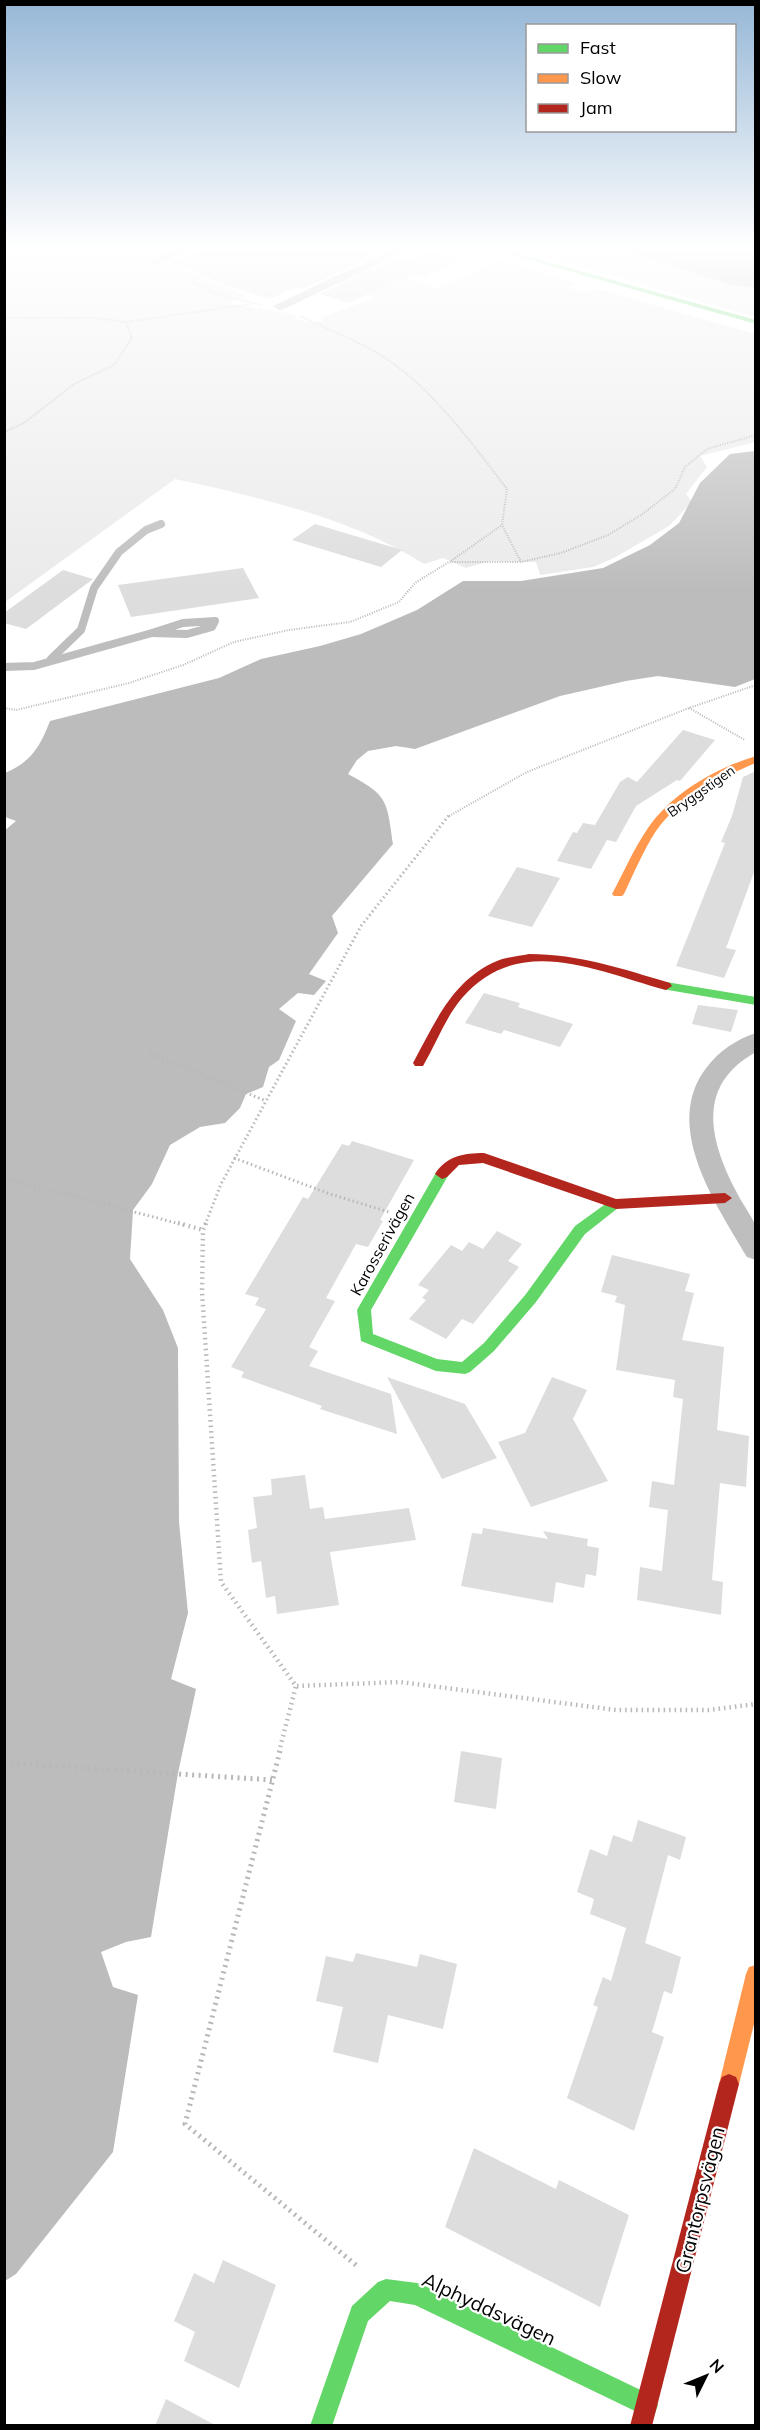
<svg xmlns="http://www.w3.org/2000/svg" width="760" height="2430" font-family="Mulish,sans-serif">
<rect width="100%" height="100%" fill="#fff"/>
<g fill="#eaeaea">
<path d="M5,250H143L155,255L152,259L162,260L247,296L229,302C254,311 271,307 297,316L295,319L313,323L323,320L320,318L376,297L335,285L369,268L439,288L499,260L577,283L569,288L584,292L598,289L755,334V442L700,456L707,467L686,494L692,502L669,526L614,558L593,567L540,575L536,562L490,561L466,568L443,558L424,564C352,518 258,497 175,479L5,602Z"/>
<path d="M524,250H755V317Z"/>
</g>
<g fill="#bcbcbc">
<path d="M625,250H755V288L731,285Z"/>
<path d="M755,451V679L735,687L658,676L626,681L560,696L415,749L396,746L368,751L357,760L348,774C387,795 387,799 393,844L332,916L338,933L309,974L326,981L314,995L298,993L279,1009L296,1021L279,1060L269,1067L263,1087L246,1094L240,1108L225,1123L200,1127L170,1145L152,1184L133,1210L130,1259L163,1310L178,1348L179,1522L188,1613L171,1679L196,1689L178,1773L151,1937L126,1942L101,1952L113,1987L138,1995L113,2152L16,2274L5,2281L4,831L16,821L5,817V773C31,762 40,747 50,721L219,678L261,659L320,646L361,634L417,610L463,581H521L603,568L650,545L679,523L700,483L730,454Z"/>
</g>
<g fill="#ddd">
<path d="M199,250H378L382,252L303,289L296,287L270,299L226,285L171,262Z"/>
<path d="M428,251L460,260L424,277L414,274L348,303L320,294L400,256L410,259Z"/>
<path d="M315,524L402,550L381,567L292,540Z"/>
<path d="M243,568L259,598L131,617L118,585Z"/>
<path d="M63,570L93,579L26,629L4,623V613Z"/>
<path d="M683,730L715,740L680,781L677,780L636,806L616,842L607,840L591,869L557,861L573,832L577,833L583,823L595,825L620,782L628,777L637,782Z"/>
<path d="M756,771V867L726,948L736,950L724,978L676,966L725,843L721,842L732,816L743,777Z"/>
<path d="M517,867L560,878L532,927L488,916Z"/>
<path d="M484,993L520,1003L518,1007L573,1024L560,1047L504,1030L501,1034L465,1023Z"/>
<path d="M698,1005L738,1010L731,1032L692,1024Z"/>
<path d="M352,1141L414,1160L380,1220L383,1221L368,1247L356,1244L326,1298L335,1301L309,1347L318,1351L309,1366L391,1394L397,1434L320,1409L322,1406L241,1377L244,1372L231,1367L266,1309L255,1305L259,1298L245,1294L303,1197L308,1199L342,1144L349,1146Z"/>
<path d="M497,1231L522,1244L508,1261L519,1267L473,1324L462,1319L446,1339L409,1319L426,1300L422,1298L429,1290L418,1285L451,1245L462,1251L469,1242L483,1249Z"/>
<path d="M612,1255L690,1274L685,1291L694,1293L682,1340L724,1347L717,1430L749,1436L746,1487L720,1483L712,1580L723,1582L721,1615L637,1600L640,1567L662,1571L668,1510L649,1507L652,1481L674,1485L683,1399L673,1397L675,1380L616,1370L625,1305L615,1302L617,1296L601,1292Z"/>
<path d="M387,1377L465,1404L497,1458L442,1479Z"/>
<path d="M552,1377L587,1390L573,1419L608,1481L531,1507L498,1442L525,1433Z"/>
<path d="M305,1475L310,1509L323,1507L325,1519L409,1508L416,1540L330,1552L339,1605L277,1614L275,1596L266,1598L261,1561L252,1563L248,1530L257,1528L253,1497L272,1495L271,1479Z"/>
<path d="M483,1528L548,1539L543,1531L588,1539L587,1546L599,1548L596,1576L586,1574L584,1588L556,1582L553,1603L461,1586L472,1533L482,1534Z"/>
<path d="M461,1751L502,1758L496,1809L454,1802Z"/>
<path d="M638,1820L686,1837L680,1860L668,1855L645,1943L681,1957L672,1994L664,1991L652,2032L664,2037L634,2131L567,2098L598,2007L593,2005L603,1977L611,1981L626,1928L590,1914L594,1899L577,1892L590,1849L607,1856L613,1835L632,1842Z"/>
<path d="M356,1953L417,1967L420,1954L457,1964L443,2029L388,2015L378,2063L333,2052L343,2007L316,2001L326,1956L353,1962Z"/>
<path d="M474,2148L556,2189L559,2180L629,2215L600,2307L445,2227Z"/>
<path d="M223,2260L276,2285L239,2388L184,2361L195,2332L174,2321L194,2273L214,2283Z"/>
<path d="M166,2399L217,2426H155Z"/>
</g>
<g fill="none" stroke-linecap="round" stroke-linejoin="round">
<g stroke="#b8b8b8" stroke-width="2" stroke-dasharray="1 1.5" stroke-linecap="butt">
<path d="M93,250L94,255L136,261"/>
<path d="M174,273L219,295L262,305"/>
<path d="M300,316C331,331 365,343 394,364C439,397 473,445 507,489L502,525L521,562"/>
<path d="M4,318H96L126,322L132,338L114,365L74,384L24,423L4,432"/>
<path d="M126,322L252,304"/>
<path d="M451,561L502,525"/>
<path d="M4,708L16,710L129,683L183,665L234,642L289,630L350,622L399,602L415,583L449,562H521L561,553L608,535L641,515L675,489L685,467L707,449L756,435"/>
<path d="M689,708L745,740"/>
<path d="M449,816L527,772L689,708L756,685"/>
</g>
<g stroke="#b8b8b8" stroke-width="3" stroke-dasharray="1.5 3" stroke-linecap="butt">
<path d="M150,1053L266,1101"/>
<path d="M234,1158L330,1194L389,1212"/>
<path d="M4,1178L184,1225"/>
<path d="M205,1225L221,1184L361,926L450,814"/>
</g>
<g stroke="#b8b8b8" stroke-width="4.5" stroke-dasharray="1.5 4" stroke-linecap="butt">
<path d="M178,1223L203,1230"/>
<path d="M206,1223L203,1230L202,1291L221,1582L296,1686L279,1752"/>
<path d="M297,1686L400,1682L616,1710H709L756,1704"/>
</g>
<g stroke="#b8b8b8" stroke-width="5" stroke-dasharray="2 4.5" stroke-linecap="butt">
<path d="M280,1751L185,2124L356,2265"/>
<path d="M4,1763L273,1780"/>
</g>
<g stroke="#bebebe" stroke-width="8">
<path d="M215,621L212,627L187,634L152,633L183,623Z"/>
<path d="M51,659L81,630L94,588L119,552L146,530L161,524"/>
<path d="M4,667L34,666L152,633"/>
</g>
<g fill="#bebebe" fill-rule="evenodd">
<path d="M171,250H189L157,264L147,261Z"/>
<path d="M391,250H408L284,309L279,310L273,306Z"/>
<path d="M756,1033V1052C696,1085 709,1139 736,1191C741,1202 752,1216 756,1227C758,1237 756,1250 756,1260L747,1257C716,1204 661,1125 707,1067C719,1051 737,1039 756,1033Z"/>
</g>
<g fill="#63d668" fill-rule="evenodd">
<path d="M494,250H505L756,320V324Z"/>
<path d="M666,982L756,997V1005L662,989L660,986Z"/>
<path d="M442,1169L449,1174L371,1310L373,1334L437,1359L462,1362L484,1343L526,1294L575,1226L611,1200H621L623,1204L585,1234L536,1302L494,1351L470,1372L465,1374L436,1371L361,1341L357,1310L437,1171Z"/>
<path d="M386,2279L417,2283L425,2286L655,2397L658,2405L655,2413L647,2416L639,2413L415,2305L390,2301L368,2321L332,2426H310L352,2306L378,2282Z"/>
</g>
<g fill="#ff974d" fill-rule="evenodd">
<path d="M756,756V763C719,778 679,798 656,831C643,851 634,873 624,894L622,896H614L612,894C624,872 634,848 648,828C672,793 716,768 756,756Z"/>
<path d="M756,1965V2016L739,2084L736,2091L729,2094L722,2091L719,2084L746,1974L749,1967Z"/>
</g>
<g fill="#b3261e" fill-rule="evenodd">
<path d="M529,954C579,954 623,969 670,983L672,986L666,990C596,971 519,932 462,998C445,1018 436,1044 423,1066H415L413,1063C435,1023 452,980 497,961C507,957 519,956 529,954Z"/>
<path d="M484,1153L616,1199L725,1193L732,1198L725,1203L616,1209L483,1163L459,1165L447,1177L442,1179L435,1174C446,1156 464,1153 484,1153Z"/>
<path d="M729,2074L736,2077L739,2084L652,2426H630L719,2084L722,2077Z"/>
</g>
</g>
<linearGradient id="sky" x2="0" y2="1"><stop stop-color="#96b7d6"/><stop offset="0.42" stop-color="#fff"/><stop offset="1" stop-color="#fff" stop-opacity="0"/></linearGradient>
<rect width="760" height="590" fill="url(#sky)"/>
<g text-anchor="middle" stroke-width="4.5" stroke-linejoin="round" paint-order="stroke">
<g font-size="14" fill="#000" stroke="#fff">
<text transform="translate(701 791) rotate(-35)" y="5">Bryggstigen</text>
</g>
<g font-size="16" fill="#000" stroke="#fff">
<text transform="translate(382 1244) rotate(-61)" y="6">Karosserivägen</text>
</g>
<g font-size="20" fill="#000" stroke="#fff">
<text transform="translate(700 2200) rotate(-76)" y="7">Grantorpsvägen</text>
<text transform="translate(489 2309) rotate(25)" y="7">Alphyddsvägen</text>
</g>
</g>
<rect width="760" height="2430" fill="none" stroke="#000000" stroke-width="12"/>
<rect x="526" y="24" width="210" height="108" fill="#ffffff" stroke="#999999" stroke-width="1.5"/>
<rect x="538" y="44" width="30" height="9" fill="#63d668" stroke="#999999" stroke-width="1.5"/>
<text x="580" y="54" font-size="18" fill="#000000">Fast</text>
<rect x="538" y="74" width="30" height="9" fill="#ff974d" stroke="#999999" stroke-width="1.5"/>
<text x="580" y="84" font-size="18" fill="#000000">Slow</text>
<rect x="538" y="104" width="30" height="9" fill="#b3261e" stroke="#999999" stroke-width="1.5"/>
<text x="580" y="114" font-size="18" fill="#000000">Jam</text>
<g transform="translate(706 2376) rotate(47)" stroke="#ffffff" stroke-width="4.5" paint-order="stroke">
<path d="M0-4.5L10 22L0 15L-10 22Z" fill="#000000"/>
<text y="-9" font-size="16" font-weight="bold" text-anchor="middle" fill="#000000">N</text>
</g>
</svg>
